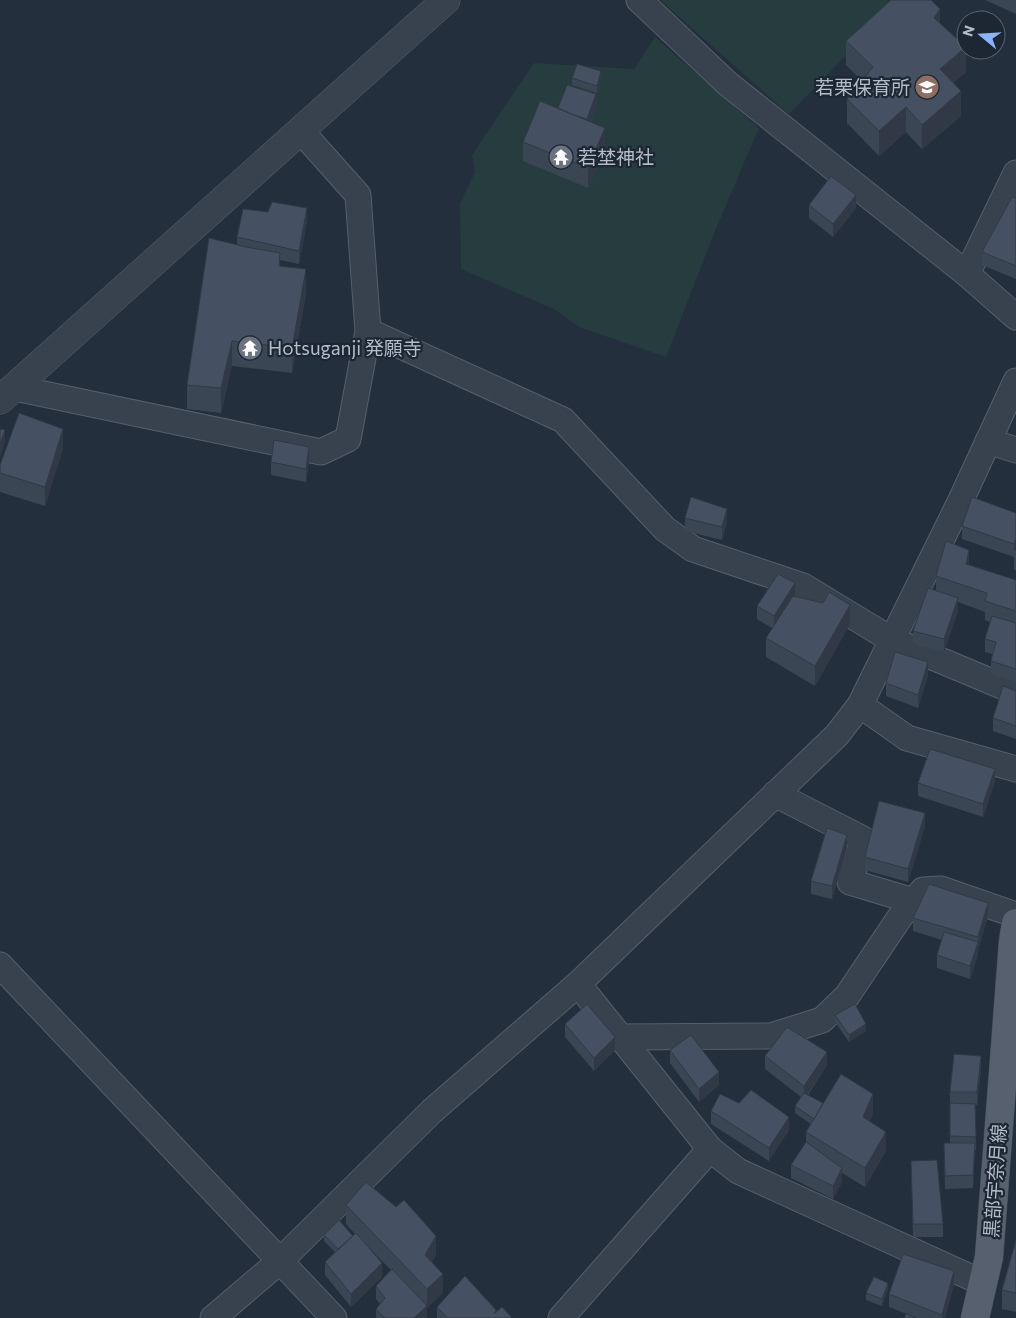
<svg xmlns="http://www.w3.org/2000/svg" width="1016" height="1318" font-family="Commissioner,'Noto Sans JP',sans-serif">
<rect width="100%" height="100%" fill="#242f3e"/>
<g fill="#263c3f">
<path d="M660,0H900L789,114Z"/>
<path d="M655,37L759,128L715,231L666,357L579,327L554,309L461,269L460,204L475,172L472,155L534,63L634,69Z"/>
</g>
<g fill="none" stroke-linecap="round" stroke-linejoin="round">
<defs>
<g id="minor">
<path d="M639,0L728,84L967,274L1016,317"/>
<path d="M301,131L358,195L368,331L563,420L665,529L693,549L803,586L892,640L1016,692"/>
<path d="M967,274L1016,173"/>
<path d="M15,388L321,452L348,439L368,331"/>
<path d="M988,441L1016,450"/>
<path d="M860,705L907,738L1016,769"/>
<path d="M775,794L863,839L850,882L913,901"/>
<path d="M0,965L334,1318"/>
<path d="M621,1037L771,1036L822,1020L847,996L900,917L923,890L941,889L1016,915"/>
<path d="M710,1149L738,1171L983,1283"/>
<path d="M213,1318L280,1261L432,1111L578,984L837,735L860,705L961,500L1016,381"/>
<path d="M561,1318L710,1149L578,984"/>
</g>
<path id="tertiary" d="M0,400L446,0"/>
<path id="primary" d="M975,1318L989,1257L1013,941L1016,923"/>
</defs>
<use href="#minor" stroke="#565f6c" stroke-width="27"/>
<use href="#tertiary" stroke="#565f6c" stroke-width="29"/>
<use href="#primary" stroke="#414a57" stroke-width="29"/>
<use href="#minor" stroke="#38414e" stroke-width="25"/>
<use href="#tertiary" stroke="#38414e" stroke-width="28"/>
<use href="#primary" stroke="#56606e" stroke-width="28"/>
</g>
<g fill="#3b4654">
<path d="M985,0H1016V14Z"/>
<path d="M940,23L966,72L953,83L961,116L922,149L906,132L879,156L847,123V99L862,81L846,65V41Z"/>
<path d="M572,78H601L597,93L572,85Z"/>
<path d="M596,107L591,122L605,147L588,188L523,161V142L558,108Z"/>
<path d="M1016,198V279L982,265V252Z"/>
<path d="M809,205L856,208L833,237L809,218Z"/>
<path d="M307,221L299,264L280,260V266L306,294L292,373L232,366L221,413L187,409V385L237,245V237Z"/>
<path d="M63,448L45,506L0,492V465Z"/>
<path d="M309,460L306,482L271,475V462Z"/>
<path d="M1016,513V570H1014V556V557L962,539V526Z"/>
<path d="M685,518L727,522L722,540L685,531Z"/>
<path d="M969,565L1016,580V682L991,674V661L992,654L985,652V639L990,622L985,620V612L958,602V611L944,652L913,644V631L936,590V576Z"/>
<path d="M795,596L850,624L815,686L766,657V638L772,628L757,619V606Z"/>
<path d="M928,675L918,708L886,696V683Z"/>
<path d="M1016,691V739L993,731V718Z"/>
<path d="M995,782L983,817L918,796V783Z"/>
<path d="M925,826L908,882L865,870V857Z"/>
<path d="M847,848L832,899L811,894V881Z"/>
<path d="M988,916L978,950V955L970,979L937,968V955L942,940L913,931V918Z"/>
<path d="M835,1015L866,1031L849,1042L835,1022Z"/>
<path d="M565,1024L615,1050L594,1071L565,1037Z"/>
<path d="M670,1050L719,1085L699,1102L670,1063Z"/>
<path d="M765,1056L827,1065L808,1095L823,1103L873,1113L870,1121L886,1151L865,1187L842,1173V1182L833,1199L791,1178V1165L806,1142V1132L811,1124L795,1113V1106L801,1097L765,1069Z"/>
<path d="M981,1069L977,1105H975L976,1150H975L973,1188L945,1189L944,1143H950V1092Z"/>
<path d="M711,1111L789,1130L769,1161L711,1124Z"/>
<path d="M911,1161L943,1224V1237H913Z"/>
<path d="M346,1205L436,1255L432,1262L443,1293L427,1308V1318H376V1309L380,1304L376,1299V1286L391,1270L367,1246L382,1277L351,1307L325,1275V1262L335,1252L324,1241V1235L353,1236L355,1234L346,1224Z"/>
<path d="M1016,1240V1312L1002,1309V1290Z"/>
<path d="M954,1284L945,1318H917L889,1307V1294Z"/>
<path d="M888,1289L882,1306L866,1300V1293Z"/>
<path d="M437,1307L496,1310L512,1318H437Z"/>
</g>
<g fill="#303945">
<path d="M940,9V34L934,18Z"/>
<path d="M966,47V72L940,93V69Z"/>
<path d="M601,71V78L597,93V86Z"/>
<path d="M961,91V116L922,149V125Z"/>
<path d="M596,94V107L587,132V119Z"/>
<path d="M906,107V132L879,156V131Z"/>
<path d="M605,128V147L588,188V168Z"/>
<path d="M856,195V208L833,237V224Z"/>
<path d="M307,208V221L299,264V251Z"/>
<path d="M306,269V294L292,373V348Z"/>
<path d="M232,341V366L221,413V388Z"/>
<path d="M63,429V448L45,506V487Z"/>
<path d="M5,430V443L0,457V444Z"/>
<path d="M309,447V460L306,482V469Z"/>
<path d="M727,509V522L722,540V527Z"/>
<path d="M1016,538V551L1014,550V557V544Z"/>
<path d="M969,550V569L966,564Z"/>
<path d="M795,583V596L774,630V616Z"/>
<path d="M958,598V611L944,652V639Z"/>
<path d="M850,605V624L815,686V666Z"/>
<path d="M928,662V675L918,708V695Z"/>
<path d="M995,769V782L983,817V804Z"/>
<path d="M925,813V826L908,882V869Z"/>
<path d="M847,835V848L832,899V886Z"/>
<path d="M988,903V916L978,950V937Z"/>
<path d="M978,942V955L970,979V966Z"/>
<path d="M866,1024V1031L849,1042V1035Z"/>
<path d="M615,1037V1050L594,1071V1058Z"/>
<path d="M827,1052V1065L804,1099V1086Z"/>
<path d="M981,1056V1069L977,1105V1092Z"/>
<path d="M719,1072V1085L699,1102V1089Z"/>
<path d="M873,1094V1113L863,1136V1117Z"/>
<path d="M789,1117V1130L769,1161V1148Z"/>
<path d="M886,1132V1151L865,1187V1168Z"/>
<path d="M975,1143V1156L973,1188V1175Z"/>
<path d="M842,1168V1182L833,1199V1186Z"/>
<path d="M436,1236V1255L425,1274V1255Z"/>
<path d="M382,1263V1277L351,1307V1294Z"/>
<path d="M954,1271V1284L945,1318H942V1315Z"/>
<path d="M443,1274V1293L427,1308V1289Z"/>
<path d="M888,1283V1289L882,1306V1299Z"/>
<path d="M427,1306V1318H414Z"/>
</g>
<g fill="#455162" stroke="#303945">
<path d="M891,0H931L940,9L934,18L966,47L940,69L961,91L922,125L906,107L879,131L847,99L873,67L846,41Z"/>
<path d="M577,64L601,71L597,86L572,78Z"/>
<path d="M567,85L596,94L587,119L574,115L558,108Z"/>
<path d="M540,101L605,128L588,168L523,142Z"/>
<path d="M831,176L856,195L833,224L809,205Z"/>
<path d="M1012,197L1016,198V266L982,252Z"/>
<path d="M272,202L307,208L299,251L237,237L243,209L268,212Z"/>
<path d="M209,238L246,247L280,253L279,266L306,269L292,348L232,341L221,388L187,385Z"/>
<path d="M19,413L63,429L45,487L0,473V465Z"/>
<path d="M0,429L5,430L0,444Z"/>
<path d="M274,440L309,447L306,469L271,462Z"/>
<path d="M691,497L727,509L722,527L685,518Z"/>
<path d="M972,497L1016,513V538L1014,544L962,526Z"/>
<path d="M946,541L969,550L966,564L1016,580V611L985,601L987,593L936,576Z"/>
<path d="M778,574L795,583L774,616L757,606Z"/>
<path d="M928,588L958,598L944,639L913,631Z"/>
<path d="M829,592L850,605L815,666L766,638L793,596L823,603Z"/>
<path d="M992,616L1016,623V669L991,661L996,642L985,639Z"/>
<path d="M895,652L928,662L918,695L886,683Z"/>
<path d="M1003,686L1016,691V726L993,718Z"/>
<path d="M930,749L995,769L983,804L918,783Z"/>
<path d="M879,801L925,813L908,869L865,857Z"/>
<path d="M827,828L847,835L832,886L811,881Z"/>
<path d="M929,884L988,903L978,937L913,918Z"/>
<path d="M944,932L978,942L970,966L937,955Z"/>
<path d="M587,1004L615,1037L594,1058L565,1024Z"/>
<path d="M855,1004L866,1024L849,1035L835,1015Z"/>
<path d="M787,1027L827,1052L804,1086L765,1056Z"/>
<path d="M691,1035L719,1072L699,1089L670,1050Z"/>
<path d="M954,1054L981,1056L977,1092H950Z"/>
<path d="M841,1074L873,1094L863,1117L886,1132L865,1168L806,1132Z"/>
<path d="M751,1090L789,1117L769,1148L711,1111L720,1094L739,1103Z"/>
<path d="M804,1093L823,1103L814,1119L795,1106Z"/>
<path d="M950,1103L975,1104L976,1137L950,1136Z"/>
<path d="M806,1142L842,1168L833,1186L791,1165Z"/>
<path d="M944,1143H975L973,1175L945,1176Z"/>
<path d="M937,1160L943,1224H913L911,1161Z"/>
<path d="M366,1182L396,1207L404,1200L436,1236L425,1255L443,1274L427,1289L346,1205Z"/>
<path d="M339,1220L353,1236L338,1249L324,1235Z"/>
<path d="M356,1233L382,1263L351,1294L325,1262Z"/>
<path d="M1016,1240V1293L1002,1290Z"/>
<path d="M903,1254L954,1271L942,1315L889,1294Z"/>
<path d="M392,1269L427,1306L414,1318H385L376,1309L385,1298L376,1286Z"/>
<path d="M465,1276L496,1310L494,1314L502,1307L512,1318H448L437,1307Z"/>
<path d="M874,1277L888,1283L882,1299L866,1293Z"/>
<path d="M906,1314L916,1318H904Z"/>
</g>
<defs>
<symbol id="school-disc" viewBox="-11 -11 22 22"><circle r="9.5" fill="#8d6e63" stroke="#1d2633"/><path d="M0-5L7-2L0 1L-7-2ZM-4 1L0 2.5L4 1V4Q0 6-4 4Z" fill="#fff"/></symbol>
<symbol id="temple-disc" viewBox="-11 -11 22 22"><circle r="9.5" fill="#6b7280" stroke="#1d2633"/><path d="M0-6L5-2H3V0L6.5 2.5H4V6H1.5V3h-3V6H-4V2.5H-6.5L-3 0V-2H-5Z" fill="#fff"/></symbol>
</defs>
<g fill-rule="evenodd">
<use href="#school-disc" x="913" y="73" width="28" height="28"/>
<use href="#temple-disc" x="547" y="143" width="28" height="28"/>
<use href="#temple-disc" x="236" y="334" width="28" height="28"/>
</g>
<g text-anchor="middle" stroke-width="4.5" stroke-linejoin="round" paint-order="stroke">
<g font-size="19" fill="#b4bcc9" stroke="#1d2633" text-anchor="start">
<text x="910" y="94" text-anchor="end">若栗保育所</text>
<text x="578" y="164">若埜神社</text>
<text x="268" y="355">Hotsuganji 発願寺</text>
</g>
<g font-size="19" fill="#b4bcc9" stroke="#1d2633">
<text transform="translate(995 1181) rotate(-86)" y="7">黒部宇奈月線</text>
</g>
</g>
<g transform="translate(981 35) rotate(288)"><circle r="24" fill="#1d2633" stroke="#59626f"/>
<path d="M0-4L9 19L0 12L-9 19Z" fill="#8ab4f8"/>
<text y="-8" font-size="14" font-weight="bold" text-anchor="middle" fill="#b4bcc9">N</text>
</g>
</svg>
